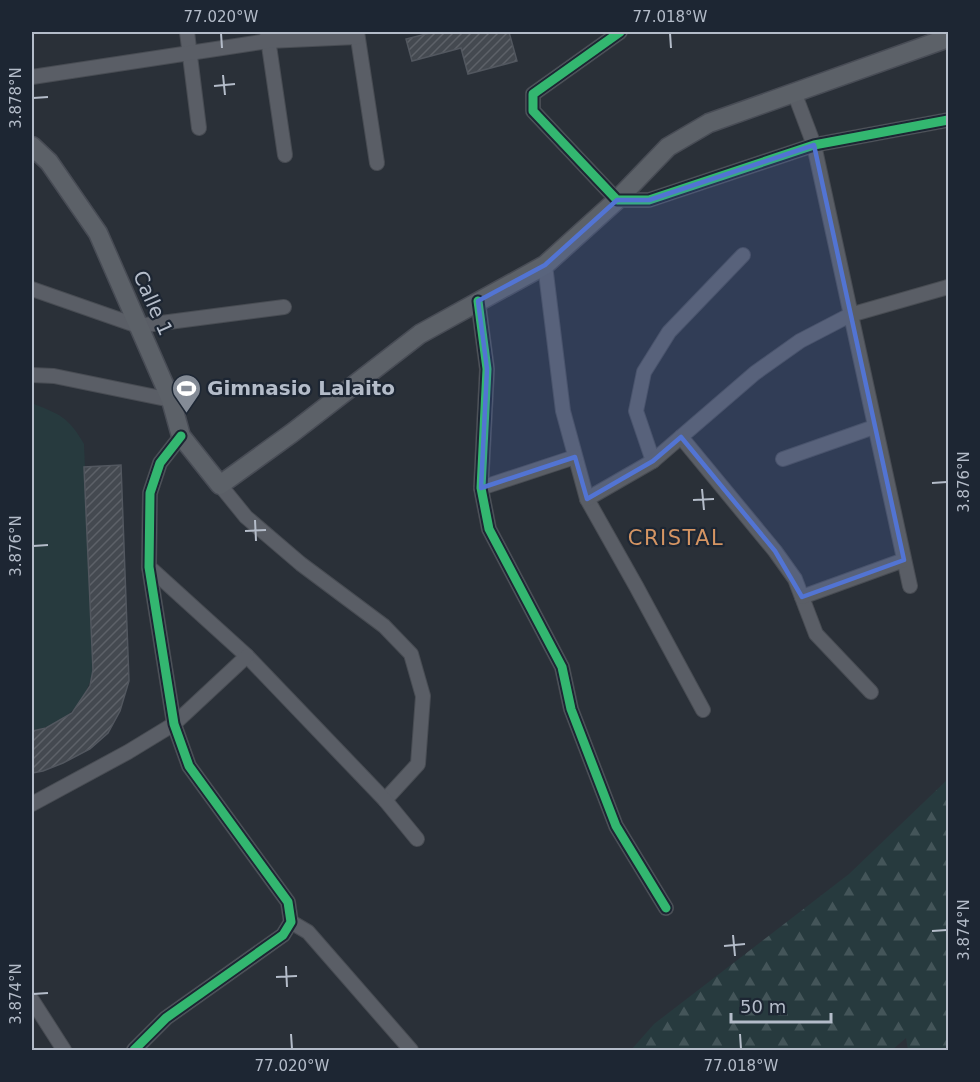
<svg xmlns="http://www.w3.org/2000/svg" width="980" height="1082" font-family="'DejaVu Sans',sans-serif">
<defs>
<pattern id="forest-firs" width="22" height="20" patternUnits="userSpaceOnUse" patternTransform="scale(1.5)"><rect width="22" height="20" fill="#273a3e"/><path d="M5 1l3.5 6h-7zM16 11l3.5 6h-7z" fill="#445559"/></pattern>
<pattern id="building-hatch" width="6" height="6" patternUnits="userSpaceOnUse" patternTransform="scale(1.5)"><rect width="6" height="6" fill="#444950"/><path d="M-1 1l2-2M0 6l6-6M5 7l2-2" fill="none" stroke="#5d6168"/></pattern>
</defs>
<rect width="100%" height="100%" fill="#2a3038"/>
<path fill="#273a3e" d="M32,403C60,415 68,416 84,444L93,669C87,704 65,724 32,731Z"/>
<path fill="url(#forest-firs)" d="M948,779V1050H908L906,1038L892,1050H631L654,1024L849,874Z"/>
<g fill="url(#building-hatch)" stroke="#52575f" stroke-width="1.5">
<path d="M434,32H509L517,61L468,74L461,48L412,61L406,39Z"/>
<path d="M121,465L129,681L120,711L108,733L90,749L63,763L43,771L32,773V731L46,728L72,713L90,686L93,670L84,467Z"/>
</g>
<g fill="none" stroke-linecap="round" stroke-linejoin="round">
<defs>
<g id="minor">
<path d="M187,32L199,128"/>
<path d="M267,32L285,155"/>
<path d="M357,32L377,163"/>
<path d="M620,32L533,94V111L617,200H649L814,145L948,120"/>
<path d="M32,77L268,41L357,37"/>
<path d="M794,92L814,145L910,586"/>
<path d="M545,265L563,411L587,499L636,586L703,710"/>
<path d="M32,289L138,326L284,307"/>
<path d="M478,301L487,369L481,488L489,529L562,667L571,709L616,826L666,908"/>
<path d="M32,375L54,376L171,400"/>
<path d="M681,437L775,551L795,579L816,634L871,692"/>
<path d="M783,459L874,427"/>
<path d="M653,461L636,411L644,372L669,332L743,255"/>
<path d="M220,485L246,517L301,564L384,626L411,654L423,696L418,764L385,800"/>
<path d="M481,488L575,457"/>
<path d="M587,499L653,461L755,373L800,341L850,315L948,287"/>
<path d="M149,567L247,656L385,800L417,839"/>
<path d="M802,597L904,560"/>
<path d="M32,804L128,752L174,724L247,656"/>
<path d="M291,922L308,932L411,1050"/>
<path d="M32,1000L64,1050"/>
<path d="M134,1050L166,1018L283,935L291,922L288,902L189,766L174,724L149,567L150,493L160,463L181,436"/>
</g>
<path id="major" d="M32,146L49,162L98,233L171,400L181,436L220,485L292,433L420,334L545,265L617,200L668,147L709,123L948,38"/>
</defs>
<use href="#minor" stroke="#484c53" stroke-width="16"/>
<use href="#major" stroke="#484c55" stroke-width="21"/>
<use href="#minor" stroke="#5a5e66" stroke-width="14"/>
<use href="#major" stroke="#5c6168" stroke-width="18"/>
<defs>
<g id="cycleway">
<path d="M620,32L533,94V111L617,200H649L814,145L948,120"/>
<path d="M478,301L487,369L481,488L489,529L562,667L571,709L616,826L666,908"/>
<path d="M134,1050L166,1018L283,935L291,922L288,902L189,766L174,724L149,567L150,493L160,463L181,436"/>
</g>
</defs>
<use href="#cycleway" stroke="#1d2633" stroke-width="13"/>
<use href="#cycleway" stroke="#33b770" stroke-width="9"/>
</g>
<path fill="#5274d3" fill-opacity="0.2" stroke="#5274d3" stroke-width="4.5" stroke-linejoin="round" d="M814,145L904,560L802,597L775,551L681,437L653,461L587,499L575,457L481,488L487,369L478,301L545,265L617,200H649Z"/>
<path fill="none" stroke="#b4bcc9" stroke-width="2" d="M221,33L222,48M670,33L671,48M223,75L225,95M214,86L235,84M33,98L48,97M932,483L947,482M702,489L704,510M693,500L714,499M255,520L256,541M245,531L266,530M33,546L48,545M932,931L947,930M733,935L735,956M724,946L745,944M286,966L287,987M276,977L297,976M33,994L48,993M291,1034L292,1049M740,1034L741,1049"/>
<defs>
<symbol id="stadium-pin" viewBox="-11 -11 22 30"><path d="M0 17L-7.5 6A9.5 9.5 0 1 1 7.5 6Z" fill="#848b96" stroke="#1d2633"/><path d="M0-5a6.5 5 0 1 0 0 10a6.5 5 0 1 0 0-10ZM-3.5-1.8h7v3.6h-7Z" fill="#fff"/></symbol>
</defs>
<g fill-rule="evenodd">
<use href="#stadium-pin" x="170" y="372" width="33" height="45"/>
</g>
<g text-anchor="middle" stroke-width="4.5" stroke-linejoin="round" paint-order="stroke">
<g font-size="20" fill="#b4bcc9" stroke="#1d2633">
<text transform="translate(153 303) rotate(66)" y="7">Calle 1</text>
</g>
<g font-size="20" font-weight="bold" fill="#b4bcc9" stroke="#1d2633" text-anchor="start">
<text x="207" y="395">Gimnasio Lalaito</text>
</g>
<g font-size="21" letter-spacing="1.5" fill="#d59563" stroke="#1d2633">
<text x="676" y="545">CRISTAL</text>
</g>
</g>
<rect width="980" height="1082" fill="none" stroke="#1d2633" stroke-width="66"/>
<path d="M731 1013v9h100v-9" fill="none" stroke="#b4bcc9" stroke-width="3"/>
<text x="740" y="1013" font-size="18" fill="#b4bcc9" stroke="#1d2633" stroke-width="4.5" paint-order="stroke">50 m</text>
<rect x="33" y="33" width="914" height="1016" fill="none" stroke="#b4bcc9" stroke-width="2"/>
<g font-size="15" text-anchor="middle" fill="#b4bcc9">
<text x="221" y="22">77.020°W</text>
<text x="670" y="22">77.018°W</text>
<text transform="translate(16 98) rotate(-90)" y="5">3.878°N</text>
<text transform="translate(964 482) rotate(-90)" y="5">3.876°N</text>
<text transform="translate(16 546) rotate(-90)" y="5">3.876°N</text>
<text transform="translate(964 930) rotate(-90)" y="5">3.874°N</text>
<text transform="translate(16 994) rotate(-90)" y="5">3.874°N</text>
<text x="292" y="1071">77.020°W</text>
<text x="741" y="1071">77.018°W</text>
</g>
</svg>
